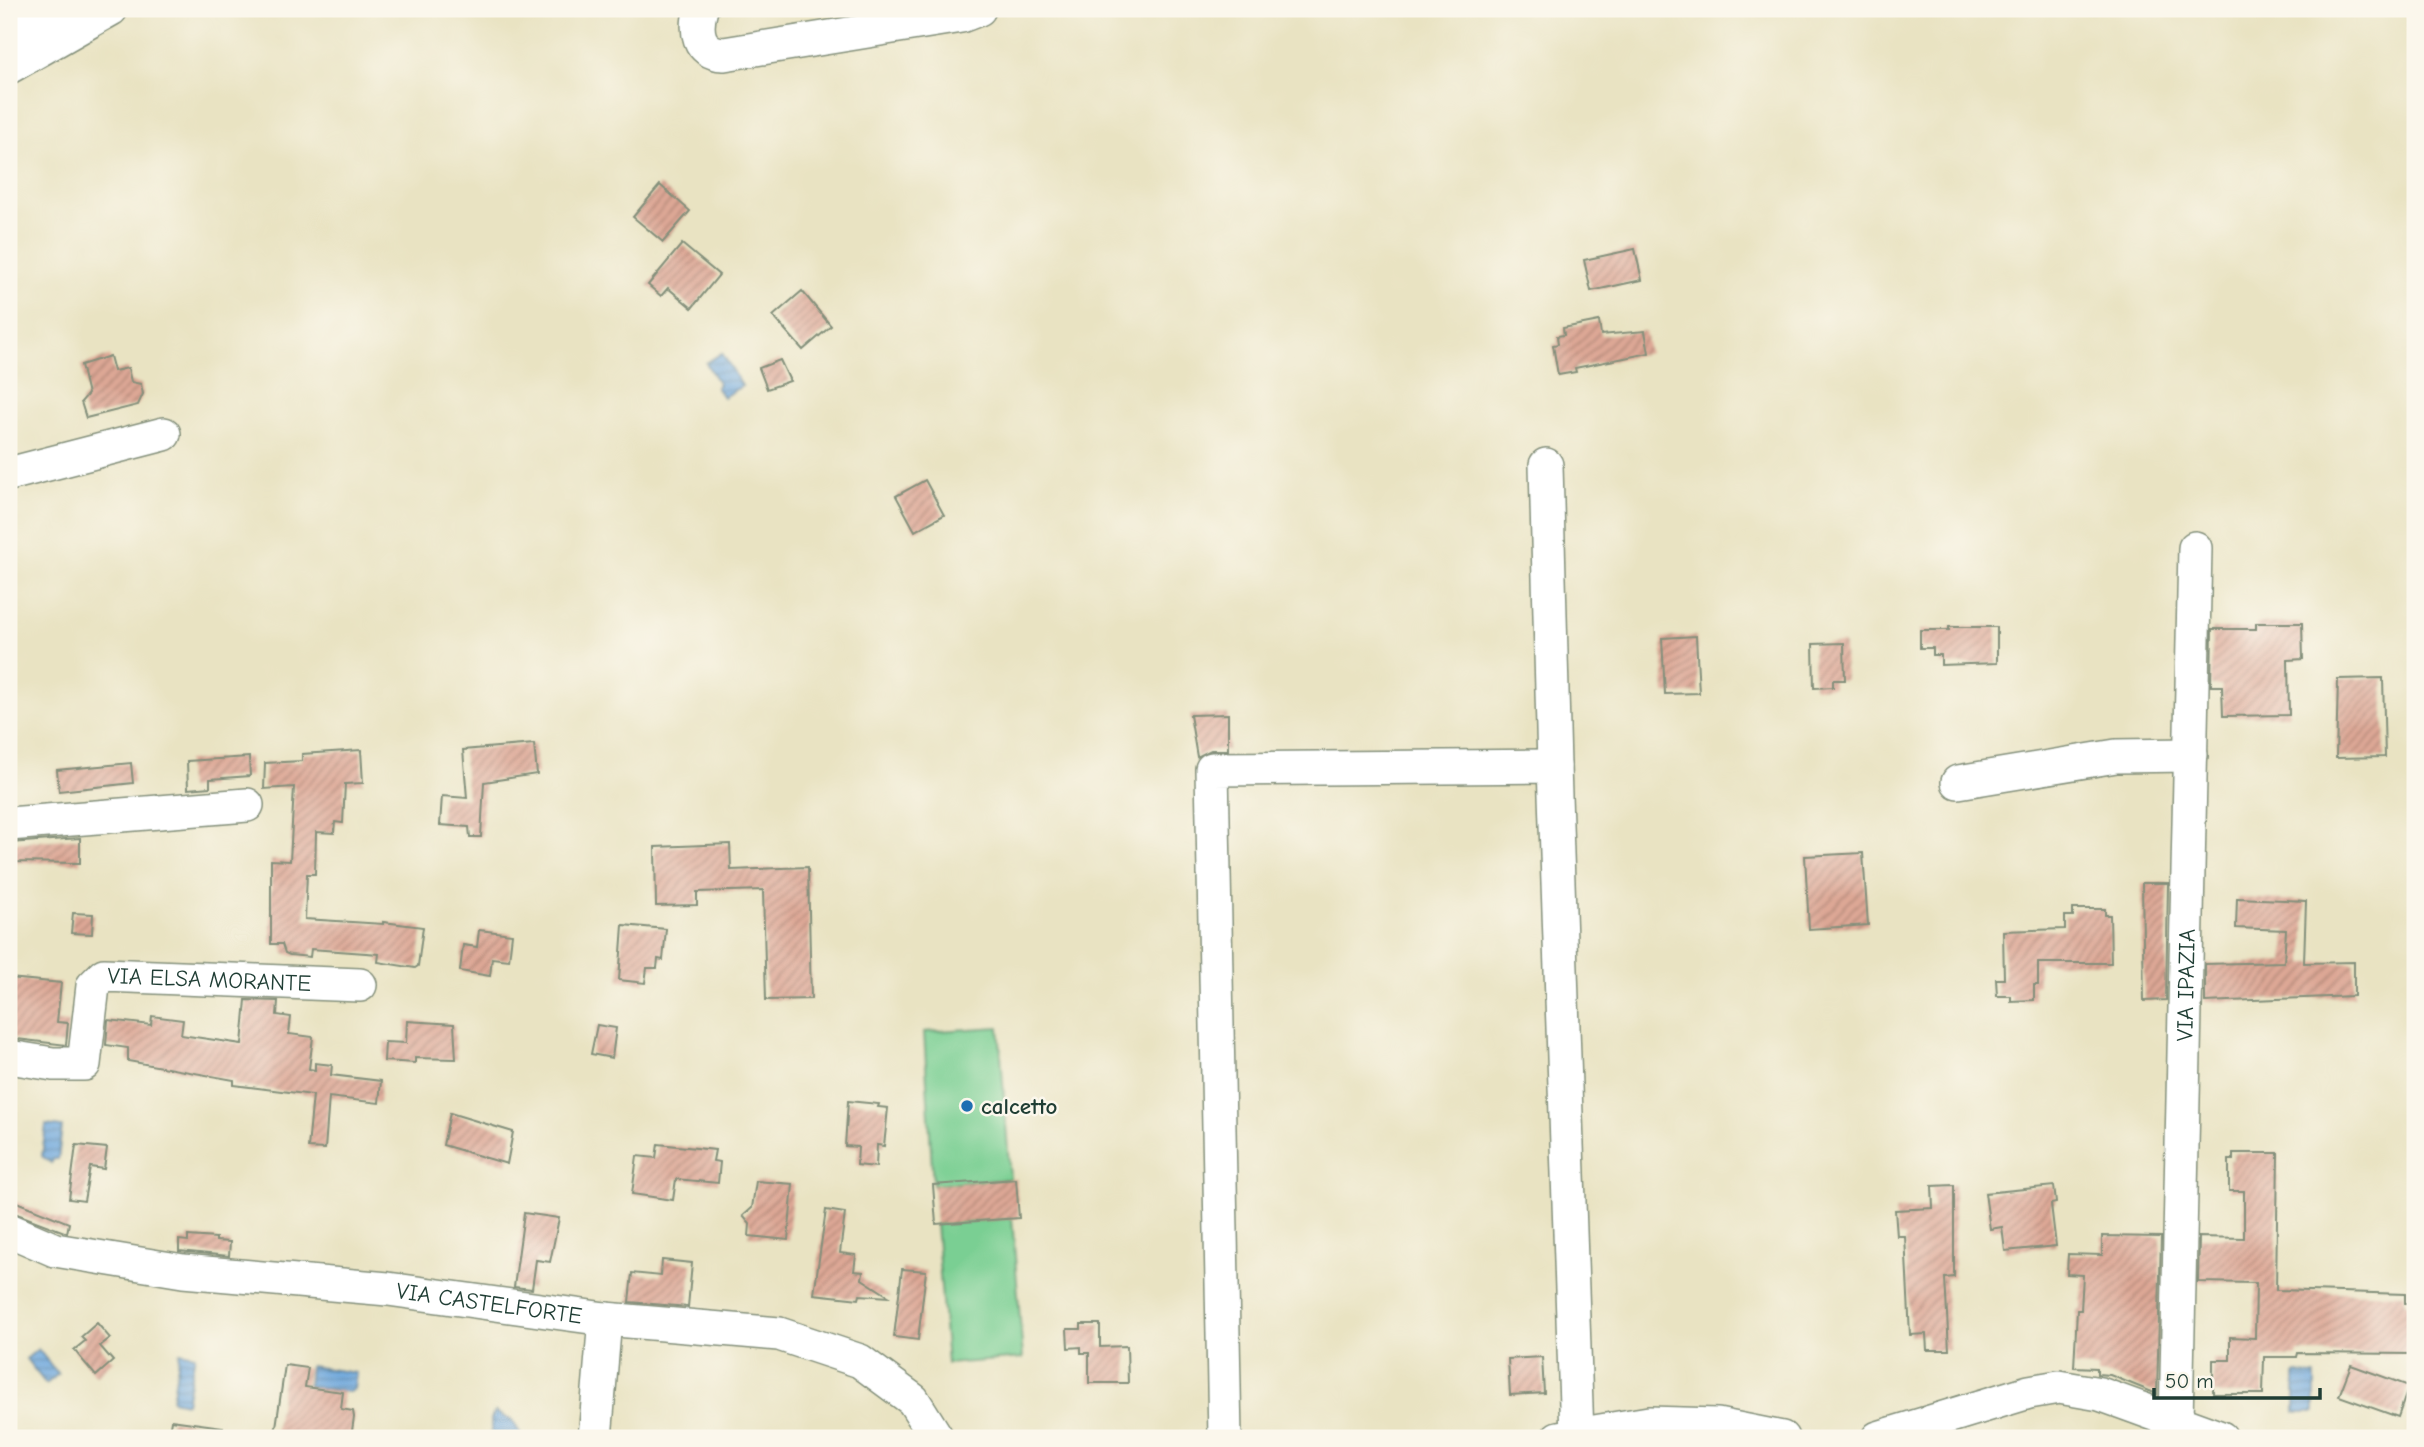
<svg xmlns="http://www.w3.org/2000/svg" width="2424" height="1447" font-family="'Comic Neue',sans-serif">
<defs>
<pattern id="water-rules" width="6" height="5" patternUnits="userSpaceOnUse" patternTransform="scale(1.75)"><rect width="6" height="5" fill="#6ca6dc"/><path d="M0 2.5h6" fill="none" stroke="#5888b3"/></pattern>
<pattern id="building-hatch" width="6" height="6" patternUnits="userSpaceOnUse" patternTransform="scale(1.75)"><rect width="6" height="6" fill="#dda795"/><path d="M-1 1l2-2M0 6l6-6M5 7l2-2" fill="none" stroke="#b3897a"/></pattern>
</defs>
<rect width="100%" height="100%" fill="#fbf7ec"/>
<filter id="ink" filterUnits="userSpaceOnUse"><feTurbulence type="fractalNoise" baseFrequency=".0143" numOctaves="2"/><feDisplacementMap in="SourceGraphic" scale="14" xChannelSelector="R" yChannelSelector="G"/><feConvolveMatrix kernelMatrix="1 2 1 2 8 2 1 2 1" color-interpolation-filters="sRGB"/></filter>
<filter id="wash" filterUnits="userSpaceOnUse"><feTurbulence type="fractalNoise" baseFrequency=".00686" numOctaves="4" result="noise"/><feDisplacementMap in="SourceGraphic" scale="28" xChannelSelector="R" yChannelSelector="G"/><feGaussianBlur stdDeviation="1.57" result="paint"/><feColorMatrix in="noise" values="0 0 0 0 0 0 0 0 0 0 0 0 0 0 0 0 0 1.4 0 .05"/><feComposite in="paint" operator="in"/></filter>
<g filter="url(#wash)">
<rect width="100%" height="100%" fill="#e9e3c2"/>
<g fill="#7acf93" stroke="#4c8664" stroke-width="2">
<path d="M999,1027L1010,1179L933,1185L924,1032Z"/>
<path d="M1012,1218L1023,1358L947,1364L936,1224Z"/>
</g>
<g fill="url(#water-rules)" stroke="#467288" stroke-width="2">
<path d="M722,353L742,386L723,397L716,387L719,384L706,363Z"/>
<path d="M46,1125L62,1127L58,1159H54L51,1163L42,1156Z"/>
<path d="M38,1349L58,1374L46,1384L26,1359Z"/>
<path d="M180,1352L195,1355L186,1403L172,1400Z"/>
<path d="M310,1366L356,1373L354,1389L349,1392L308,1386Z"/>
<path d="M2295,1374L2315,1375V1412H2295Z"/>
<path d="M495,1412L512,1420L523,1438H492L491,1419Z"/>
</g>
<g id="blocks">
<g fill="url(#building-hatch)">
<path d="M660,185L690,211L663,242L633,217Z"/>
<path d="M682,244L719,275L692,308L668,288L661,296L648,285Z"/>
<path d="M1635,249L1642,280L1591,291L1584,260Z"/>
<path d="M802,291L831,326L803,350L773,316Z"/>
<path d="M1599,321L1601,335L1645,331L1649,353L1575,368L1576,372L1558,375L1553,345L1558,344L1557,336L1564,335L1563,328Z"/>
<path d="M110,356L114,371L128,368L131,382L141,384L143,394L138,405L86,418L81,402L88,394L81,365Z"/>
<path d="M780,360L790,381L767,389L759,368Z"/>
<path d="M925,480L944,515L915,531L896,496Z"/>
<path d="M2256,623H2302L2303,659L2288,660L2289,715L2223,716L2222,686H2211L2212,629H2256Z"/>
<path d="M1949,627H1997V663L1941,665V655H1933V648H1920V630H1949Z"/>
<path d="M1696,636L1699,693L1665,694L1662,638Z"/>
<path d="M1844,643L1845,680H1833V687L1814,688L1813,644Z"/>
<path d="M2383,678L2385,757L2336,758L2338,679Z"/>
<path d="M1228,714V750H1211L1197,757L1190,715Z"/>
<path d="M534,744L537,774L484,782L481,837H470L469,827L440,825L442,796L467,798L463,750Z"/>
<path d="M361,750L363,783L345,784L343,823L335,822L334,833L316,832L315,874H307L305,919L383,924V922L423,927L418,966L415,968L378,962L379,954L311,949L310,957L290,955L285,953L282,944H271V860L290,861L294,787L264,789L265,763L302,761V754Z"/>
<path d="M249,757L250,776L210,779V787L188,789L187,761Z"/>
<path d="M131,763L133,783L59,791L57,770Z"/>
<path d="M80,838V863L9,862V843Z"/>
<path d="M730,844L731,870L808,867L811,999L766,1000L763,890L697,892V905L656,906L655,847Z"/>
<path d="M1863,853L1868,925L1809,929L1805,856Z"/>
<path d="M2142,883H2168L2166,1000L2144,1001Z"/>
<path d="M2237,898L2306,901L2304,963L2354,962V996L2205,1002V964L2284,962L2286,930L2236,928Z"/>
<path d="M2073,909H2105V915H2110L2111,963H2038V985H2034V1000L2011,1001V996H1997L1996,979H2004L2003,931L2065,929V916H2073Z"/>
<path d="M73,913L93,914L92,934L71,933Z"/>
<path d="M623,925L666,929L663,960L658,959L657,968H647L645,983L619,980Z"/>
<path d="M479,930L512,934L509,960L492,958L490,976L460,971L463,945L477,947Z"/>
<path d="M9,978L61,983L57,1022L68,1023L66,1045L9,1038Z"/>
<path d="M246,1000L278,1001L277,1015L291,1017L289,1034L313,1037L309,1069L315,1070V1063L332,1065L331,1075L381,1081L379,1103L329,1097L325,1149L308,1148L313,1095L234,1085V1080L128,1061V1048L106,1045L108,1020L151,1025L152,1016L183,1020L181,1035L242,1044Z"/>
<path d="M407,1021L454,1024L456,1059L415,1058V1063L384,1061L385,1042L406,1043Z"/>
<path d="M597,1025L616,1028L612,1058L591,1054Z"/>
<path d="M848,1101L879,1104L878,1107L888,1108L884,1146L877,1145L876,1167L857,1165L858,1147L845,1146Z"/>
<path d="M450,1113L513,1132L507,1164L443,1145Z"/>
<path d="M658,1144L715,1150L713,1161L720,1162L718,1183L676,1179L673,1200L632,1194L637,1156L656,1158Z"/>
<path d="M76,1145L107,1148L104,1169L90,1167L84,1201L69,1199Z"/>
<path d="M2233,1153H2278L2276,1290L2405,1294V1304H2415V1354L2298,1353L2297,1357H2264L2263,1394H2213V1360H2230V1337L2255,1338L2256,1283L2198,1282L2199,1237L2244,1238V1191H2229V1160H2233Z"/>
<path d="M1016,1179L1019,1218L936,1224L933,1185Z"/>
<path d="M756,1181L793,1184L788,1240L749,1236L750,1224L743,1216L752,1208Z"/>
<path d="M1954,1185V1277L1945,1278L1949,1350H1927L1926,1334L1910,1335L1905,1236H1897L1895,1210L1933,1208L1932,1186Z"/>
<path d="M2054,1186L2056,1203L2051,1204L2056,1246L2005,1251L2002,1227L1990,1229L1985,1193Z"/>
<path d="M9,1199L69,1223L67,1233L9,1211Z"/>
<path d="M826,1210L845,1213L840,1253L856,1255L854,1271L863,1272L862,1279L890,1297L860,1295L859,1299L814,1294Z"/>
<path d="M524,1213L559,1218L550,1262L536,1260L532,1289L514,1287Z"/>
<path d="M188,1236L216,1238V1241L230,1242L229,1256L179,1251V1240L188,1241Z"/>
<path d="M2102,1236L2161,1237L2157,1394L2110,1375L2097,1374V1368L2074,1367L2077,1310H2081L2083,1275L2067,1274L2068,1254L2102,1255Z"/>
<path d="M662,1260L692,1263L688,1307L629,1302L632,1273L661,1276Z"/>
<path d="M902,1269L926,1271L918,1340L894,1337Z"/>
<path d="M97,1323L110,1338L100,1346L113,1361L96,1376L74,1350L85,1341L81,1337Z"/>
<path d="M1081,1324H1100V1347L1127,1346L1128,1383H1089V1353H1081V1347L1068,1348L1067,1329H1081Z"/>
<path d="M1542,1357L1544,1393L1510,1395L1508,1359Z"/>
<path d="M285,1365L308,1368L305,1387L343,1392L341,1409L353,1411L354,1417L351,1438H278L275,1434Z"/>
<path d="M2351,1365L2409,1386L2398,1417L2339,1396Z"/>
<path d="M171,1420L223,1427L222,1438H168Z"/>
</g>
</g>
</g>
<g filter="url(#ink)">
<use href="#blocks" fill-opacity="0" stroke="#84907b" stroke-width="2"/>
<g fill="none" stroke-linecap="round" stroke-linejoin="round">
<defs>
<g id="minor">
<path d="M701,9C695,29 697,53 724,54L961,16L979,9"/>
<path d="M9,37L58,9"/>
<path d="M9,67L111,9"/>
<path d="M1546,465L1554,766"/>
<path d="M9,474L164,434"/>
<path d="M1958,782L2116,756L2191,755"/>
<path d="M9,824L247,805"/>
<path id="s1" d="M9,1057L53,1064H84L93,986L104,975L360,985"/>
<path id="s2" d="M9,1230L55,1250L183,1271L388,1289L605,1319L779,1334L860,1361L913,1400L937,1438"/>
<path id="s3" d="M2176,1421L2195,548"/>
<path d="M595,1438L605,1319"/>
<path d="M1225,1438L1212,769L1554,766L1577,1435"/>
<path d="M1558,1438L1649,1423L1717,1425L1782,1438"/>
<path d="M1878,1438L2029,1392L2059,1387L2100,1394L2221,1438"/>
</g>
</defs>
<use href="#minor" stroke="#84907b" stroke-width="36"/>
<use href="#minor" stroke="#fff" stroke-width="33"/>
</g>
</g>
<circle fill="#1f6fb2" stroke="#fbf7ec" stroke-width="2.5" cx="967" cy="1106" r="7"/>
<g text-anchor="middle" stroke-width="5" stroke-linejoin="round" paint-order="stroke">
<g font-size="23" fill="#1f3d34" stroke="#fbf7ec">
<text dy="8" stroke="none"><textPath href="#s1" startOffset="275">VIA ELSA MORANTE</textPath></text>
<text dy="8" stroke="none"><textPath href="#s3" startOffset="436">VIA IPAZIA</textPath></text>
<text dy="8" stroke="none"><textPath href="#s2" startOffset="488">VIA CASTELFORTE</textPath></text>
</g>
<g font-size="23" font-weight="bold" fill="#1f3d34" stroke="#fbf7ec" text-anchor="start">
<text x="981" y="1114">calcetto</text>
</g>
</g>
<rect width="2424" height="1447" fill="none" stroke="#fbf7ec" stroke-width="35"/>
<path d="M2154 1388v10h166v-10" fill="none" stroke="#1f3d34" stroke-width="3.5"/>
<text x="2165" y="1388" font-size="21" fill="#1f3d34" stroke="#fbf7ec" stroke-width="5" paint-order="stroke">50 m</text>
</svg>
